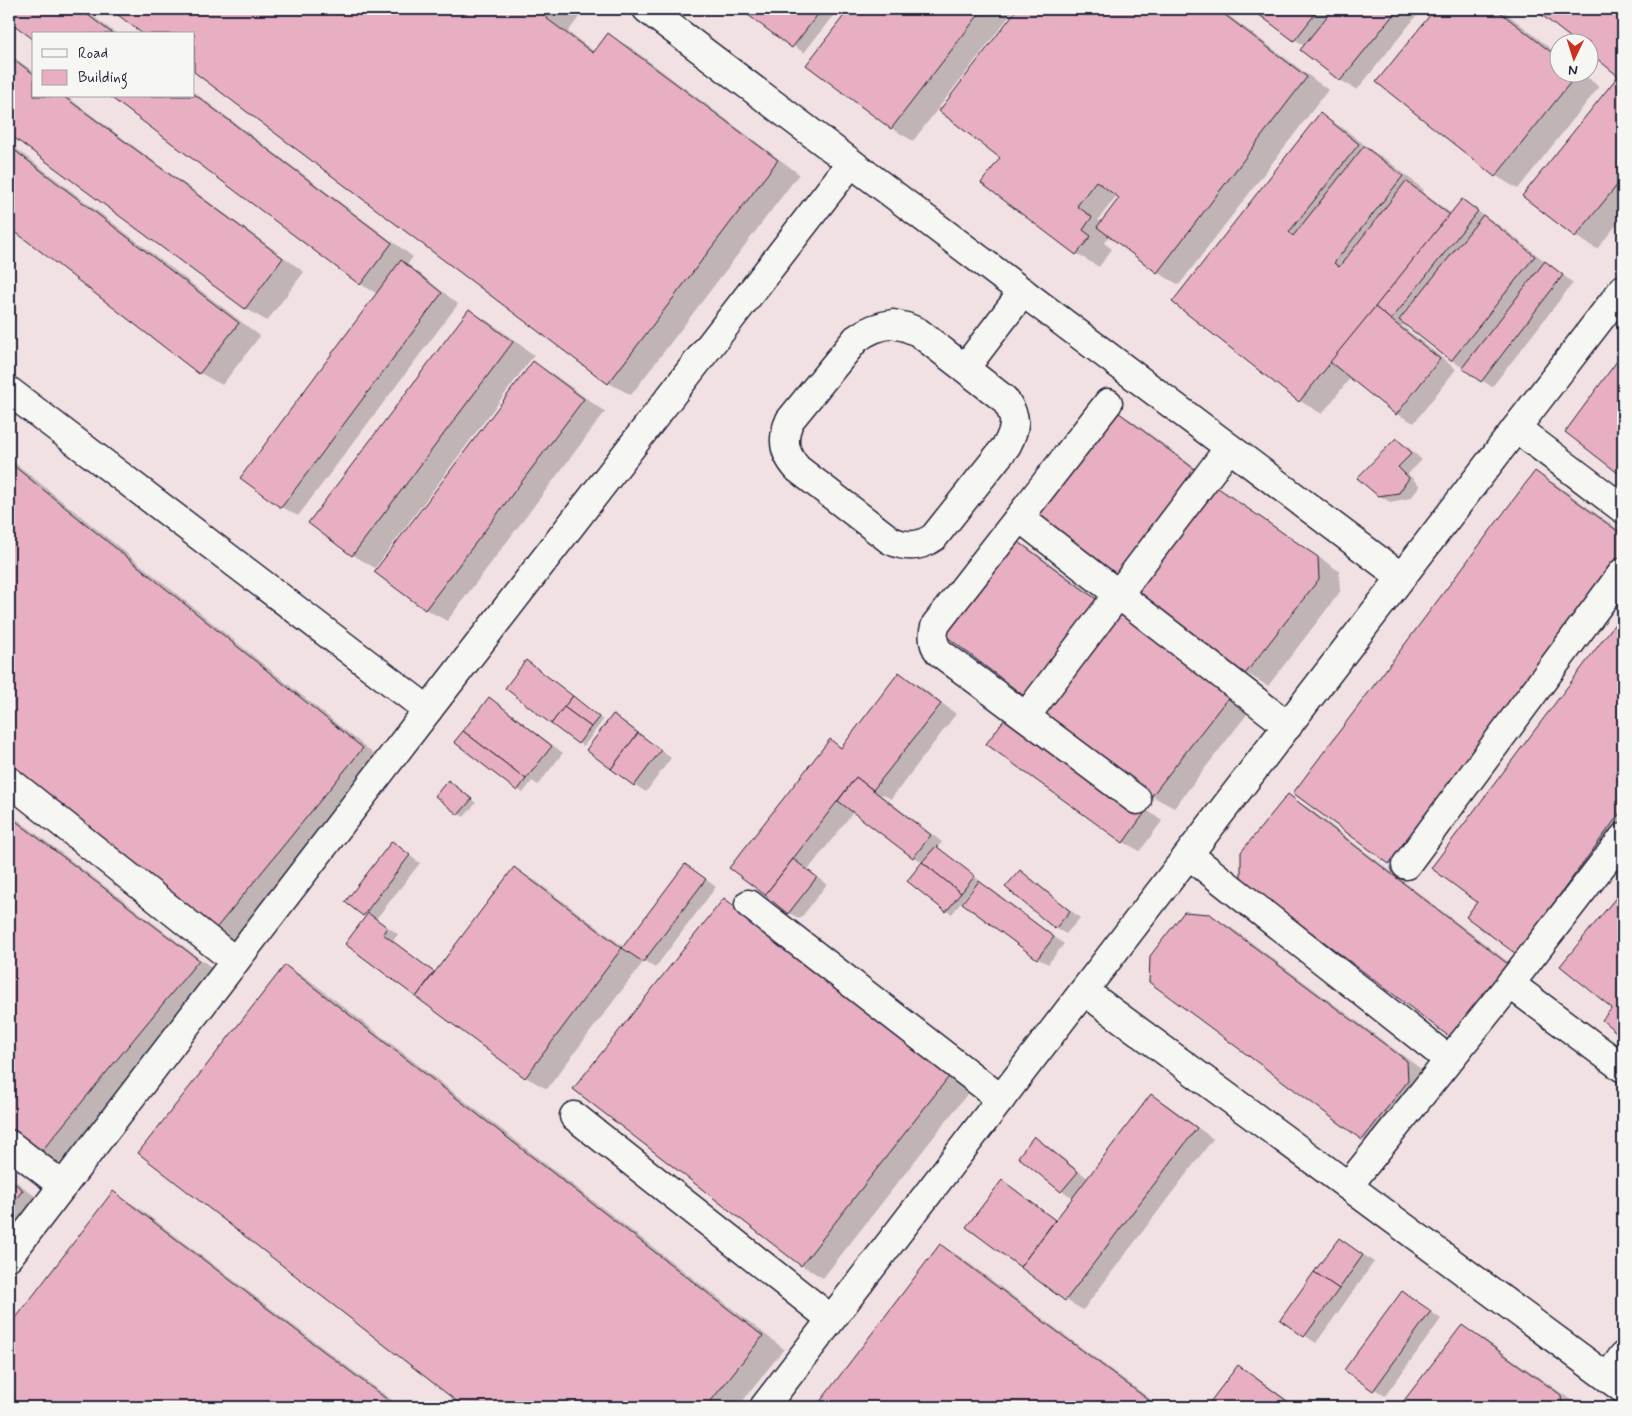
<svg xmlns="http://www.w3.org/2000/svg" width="1632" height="1416" font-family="Mynerve,sans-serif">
<rect width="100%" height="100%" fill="#f6f6f2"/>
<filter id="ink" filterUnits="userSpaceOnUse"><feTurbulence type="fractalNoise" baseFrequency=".02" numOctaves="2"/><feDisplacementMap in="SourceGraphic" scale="10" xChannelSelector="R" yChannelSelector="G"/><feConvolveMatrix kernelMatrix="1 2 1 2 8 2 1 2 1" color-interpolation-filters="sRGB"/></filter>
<g filter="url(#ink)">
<path fill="#f2e1e3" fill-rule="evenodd" d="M9,9H1623V1407H9ZM34,34H194V96H34ZM1560,42H1590V72H1560Z"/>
<g fill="#0003" fill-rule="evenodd">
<path d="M9,9H83L117,34H34V38L9,19Z"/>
<path d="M112,9H585L568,32L595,52L608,35L630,47L799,174L631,395L609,383L194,70V34H145Z"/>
<path d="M742,9H784L792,14L796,9H838L804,53Z"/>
<path d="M850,9H1015L913,141L891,128L807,65Z"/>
<path d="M1019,9H1220L1328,90L1179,285L1157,272L1109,236L1104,243L1112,249L1099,267L1077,254L983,182L1002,158L940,111ZM1117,195L1121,198L1102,223L1098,220Z"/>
<path d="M1248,9H1422L1357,90L1340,80L1305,46Z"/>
<path d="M1436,9H1501L1560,56V72H1581L1599,87L1518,189L1496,176L1378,82Z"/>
<path d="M1536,9H1623V217L1597,249L1575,236L1620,76L1590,51V42H1578Z"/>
<path d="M9,54L34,72V96H66L304,272L267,321L245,308L9,133Z"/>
<path d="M194,92L413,257L407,265L418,272L458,304L298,516L282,507L378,294L360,284L194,96Z"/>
<path d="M1321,115L1343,128L1374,152L1387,160L1424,190L1422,192L1452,214L1462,201L1500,226L1573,283L1492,387L1451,360L1405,323L1402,326L1456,369L1414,423L1397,414L1351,377L1322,414L1300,401L1173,301Z"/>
<path d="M9,143L260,336L222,385L200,373L9,226Z"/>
<path d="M469,310L491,323L534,355L375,568L353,555L310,523Z"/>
<path d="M1623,355V475L1567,432Z"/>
<path d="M534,363L556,376L605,412L447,621L425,609Z"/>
<path d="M1115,411L1131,420L1217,484L1215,487L1230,496L1339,571L1340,592L1268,686L1246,673Z"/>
<path d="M1396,440L1407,446L1422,460L1408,474L1420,486L1411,498L1390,502L1378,495Z"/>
<path d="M9,458L384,762L232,949L9,773Z"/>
<path d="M1535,472L1557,485L1623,533V599L1411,875L1389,863Z"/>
<path d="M1012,538L1029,548L1113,610L1255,704L1174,808L1152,796L1037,707Z"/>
<path d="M1623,615V851L1516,952L1479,901L1432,867Z"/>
<path d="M526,662L537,668L603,720L584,746L578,743Z"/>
<path d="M899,674L916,683L956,714L891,799L882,794L881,795L942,842L937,848L979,880L978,882L991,889L1064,944L1048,964L1037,958L974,886L952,914L947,911L924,863L914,857L854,811L808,870L827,884L800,919L789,913L765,894L830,741L842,748Z"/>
<path d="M489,699L500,705L563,753L538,785L532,781L523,793L456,742Z"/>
<path d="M613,716L625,722L671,758L646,792L635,785L588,749Z"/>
<path d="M1027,723L1162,821L1140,851L1123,842Z"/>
<path d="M453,784L476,803L464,817L459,814Z"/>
<path d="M1288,796L1310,809L1529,978L1474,1049Z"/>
<path d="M9,813L220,974L63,1165L41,1152L9,1128Z"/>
<path d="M392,843L420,863L376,919L398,934L393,941L435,973L514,869L536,881L624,947L696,872L716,887L655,968L644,961L547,1089L525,1077L346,944L366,917L364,915Z"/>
<path d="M1020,871L1031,878L1080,918L1066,934L1055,928Z"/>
<path d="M1623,891V1036L1604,1020L1614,1008L1562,966Z"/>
<path d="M724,899L746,912L972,1088L823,1278L801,1265Z"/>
<path d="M1209,915L1232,928L1429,1075L1385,1152L1363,1139L1150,981Z"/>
<path d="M286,966L308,979L784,1349L738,1407H466L139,1153Z"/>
<path d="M1152,1095L1168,1105L1213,1139L1083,1310L1066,1300L968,1227L1002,1182L1013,1188L1057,1221L1074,1198L1062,1191L1019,1157L1034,1138L1045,1144L1089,1179Z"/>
<path d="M9,1176L44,1203L9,1247Z"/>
<path d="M114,1193L136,1206L401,1407H9V1329Z"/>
<path d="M1340,1239L1374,1262L1316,1343L1282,1320Z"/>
<path d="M940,1245L962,1258L1161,1407H818Z"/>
<path d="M1402,1292L1441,1319L1385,1396L1346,1370Z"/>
<path d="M1462,1327L1484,1339L1581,1407H1401Z"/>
<path d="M1238,1366L1255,1376L1297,1407H1211L1208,1405Z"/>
</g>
<g fill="#e7afc1" stroke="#22223b">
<path d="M9,9H80L113,34H34V40L9,21Z"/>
<path d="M110,9H554L546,18L593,53L608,33L778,160L608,384L194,72V34H143Z"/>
<path d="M740,9H783L790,14L794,9H822L792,48Z"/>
<path d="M849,9H983L891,129L806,65Z"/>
<path d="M1017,9H1217L1307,77L1157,273L1097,227L1119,198L1096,181L1077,206L1092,217L1083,230L1091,236L1076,255L981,183L1000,158L939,111Z"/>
<path d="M1260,9H1319L1294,41L1257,13Z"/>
<path d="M1333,9H1398L1340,81L1300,50Z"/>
<path d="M1435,9H1496L1560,59V72L1578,73L1495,177L1376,82Z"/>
<path d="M1534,9H1623V178L1575,237L1522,196L1618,76L1590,53V42H1576Z"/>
<path d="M9,56L34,74V96H63L283,258L245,309L9,134Z"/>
<path d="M194,94L392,243L360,285L109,96H194Z"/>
<path d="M1320,113L1359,144L1289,232L1293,236L1364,146L1403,176L1334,263L1339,267L1406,181L1450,215L1299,402L1172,302Z"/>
<path d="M9,146L239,323L199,374L9,227Z"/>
<path d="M1462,199L1478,211L1391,320L1375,307Z"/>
<path d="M1483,215L1535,256L1451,361L1399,320Z"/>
<path d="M401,260L442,293L281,508L240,478Z"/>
<path d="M1545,261L1563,275L1481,382L1462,368Z"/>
<path d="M1375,307L1440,359L1396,415L1330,362Z"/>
<path d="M469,309L513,342L352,556L308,523Z"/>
<path d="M1623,353V477L1565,432Z"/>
<path d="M533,361L584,399L425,610L374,572Z"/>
<path d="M1114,409L1201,474L1121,580L1034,516Z"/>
<path d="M1396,438L1412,453L1398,467L1409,478L1399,493L1378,496L1357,478Z"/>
<path d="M9,462L363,748L209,937L9,775Z"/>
<path d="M1535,471L1623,535V557L1389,864L1293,793Z"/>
<path d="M1208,481L1318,557L1319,579L1245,674L1131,586Z"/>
<path d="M1012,537L1096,599L1098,609L1028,699L942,633Z"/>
<path d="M1118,601L1234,690L1151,797L1035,708Z"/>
<path d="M1623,613V809L1516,954L1466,917L1477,902L1431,868Z"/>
<path d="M526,660L573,696L551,724L505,688Z"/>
<path d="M899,672L941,704L873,790L856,777L765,895L729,868L830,739L841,748Z"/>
<path d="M573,696L599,717L591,727L564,707Z"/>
<path d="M489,697L552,746L526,779L463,731Z"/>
<path d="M564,707L591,727L578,744L551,724Z"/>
<path d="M1010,712L1146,811L1123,843L986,744Z"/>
<path d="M613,714L638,733L611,769L586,750Z"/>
<path d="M463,731L526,779L517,791L454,742Z"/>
<path d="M638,733L661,750L634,786L611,769Z"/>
<path d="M856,777L931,835L913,858L838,801Z"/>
<path d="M448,780L472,799L458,815L435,796Z"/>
<path d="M1288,794L1508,964L1451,1038L1241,879V852Z"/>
<path d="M9,816L199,960L40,1153L9,1129Z"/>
<path d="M392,841L410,855L363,916L345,902Z"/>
<path d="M936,846L975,876L961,893L922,862Z"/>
<path d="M793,859L817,877L788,914L765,895Z"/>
<path d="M922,862L961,893L946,912L907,881Z"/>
<path d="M685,864L706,879L643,962L622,948Z"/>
<path d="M514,867L622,948L525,1078L416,997Z"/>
<path d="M1020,870L1070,911L1055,929L1005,887Z"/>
<path d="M979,881L1054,937L1037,959L962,903Z"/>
<path d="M1623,889V1038L1602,1020L1612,1008L1560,966Z"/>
<path d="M724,898L951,1074L801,1266L573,1089Z"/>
<path d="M1184,912L1210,914L1407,1061L1408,1081L1362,1140L1149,982L1150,956Z"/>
<path d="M368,913L387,927L383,934L434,972L416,997L345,944Z"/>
<path d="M285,965L763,1336L706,1407H464L138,1153Z"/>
<path d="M1151,1094L1197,1128L1065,1301L1020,1267Z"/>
<path d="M1034,1136L1078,1172L1061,1192L1018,1157Z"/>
<path d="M9,1179L23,1190L9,1208Z"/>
<path d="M1002,1180L1055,1220L1020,1267L966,1227Z"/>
<path d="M113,1191L397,1407H9V1327Z"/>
<path d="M1339,1238L1363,1255L1339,1289L1314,1272Z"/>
<path d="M940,1244L1158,1407H816Z"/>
<path d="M1314,1272L1339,1289L1304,1337L1280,1320Z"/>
<path d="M1402,1291L1431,1311L1373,1391L1344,1370Z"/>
<path d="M1462,1325L1561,1395L1562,1407H1399Z"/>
<path d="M1238,1365L1295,1407H1209L1207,1406Z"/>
</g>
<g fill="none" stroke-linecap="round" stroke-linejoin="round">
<defs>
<g id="minor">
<path d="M647,9L1401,577"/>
<path d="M893,324L906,327L918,332L1004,399C1017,416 1017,426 1007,445L934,537C920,547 906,548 890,540L798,469C784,454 781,439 790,420L856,339C868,330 878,326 893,324Z"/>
<path d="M965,368L1023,292"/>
<path d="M9,391L428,710"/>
<path d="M1108,403L936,624C932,635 932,643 939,652L1137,800"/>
<path d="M1516,428L1623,509"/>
<path d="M1020,518L1288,726"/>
<path d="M1026,716L1229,448"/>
<path d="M9,781L235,961"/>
<path d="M1189,855L1449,1060"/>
<path d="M1406,865L1623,572"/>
<path d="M749,904L1001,1099"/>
<path d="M1510,984L1623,1068"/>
<path d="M1084,991L1623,1389"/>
<path d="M574,1116L831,1319"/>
<path d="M9,1144L63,1186"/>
<path d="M1348,1186L1510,984L1623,838"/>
<path d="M9,1256L428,710L851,163"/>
<path d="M1608,1377L1623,1356"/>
<path d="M764,1407L1623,289"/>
</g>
</defs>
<use href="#minor" stroke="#22223b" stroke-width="31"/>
<use href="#minor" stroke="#f6f6f2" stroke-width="28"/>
</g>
</g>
<rect width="1632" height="1416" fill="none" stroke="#f6f6f2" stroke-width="30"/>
<rect x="15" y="15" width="1602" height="1386" fill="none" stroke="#22223b" stroke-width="2" filter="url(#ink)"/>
<rect x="32" y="32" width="162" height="65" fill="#f6f6f2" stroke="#a1a1a9"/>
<rect x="42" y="49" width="25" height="8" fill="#f6f6f2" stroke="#a1a1a9"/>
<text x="78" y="58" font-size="15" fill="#22223b">Road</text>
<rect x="42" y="70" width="25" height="15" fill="#e7afc1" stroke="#a1a1a9"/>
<text x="78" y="82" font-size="15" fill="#22223b">Building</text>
<g transform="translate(1574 58) rotate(184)"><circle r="24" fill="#f6f6f2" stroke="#a1a1a9"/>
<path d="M0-4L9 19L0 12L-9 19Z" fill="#c8321e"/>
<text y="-8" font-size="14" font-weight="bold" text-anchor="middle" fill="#22223b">N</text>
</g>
</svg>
